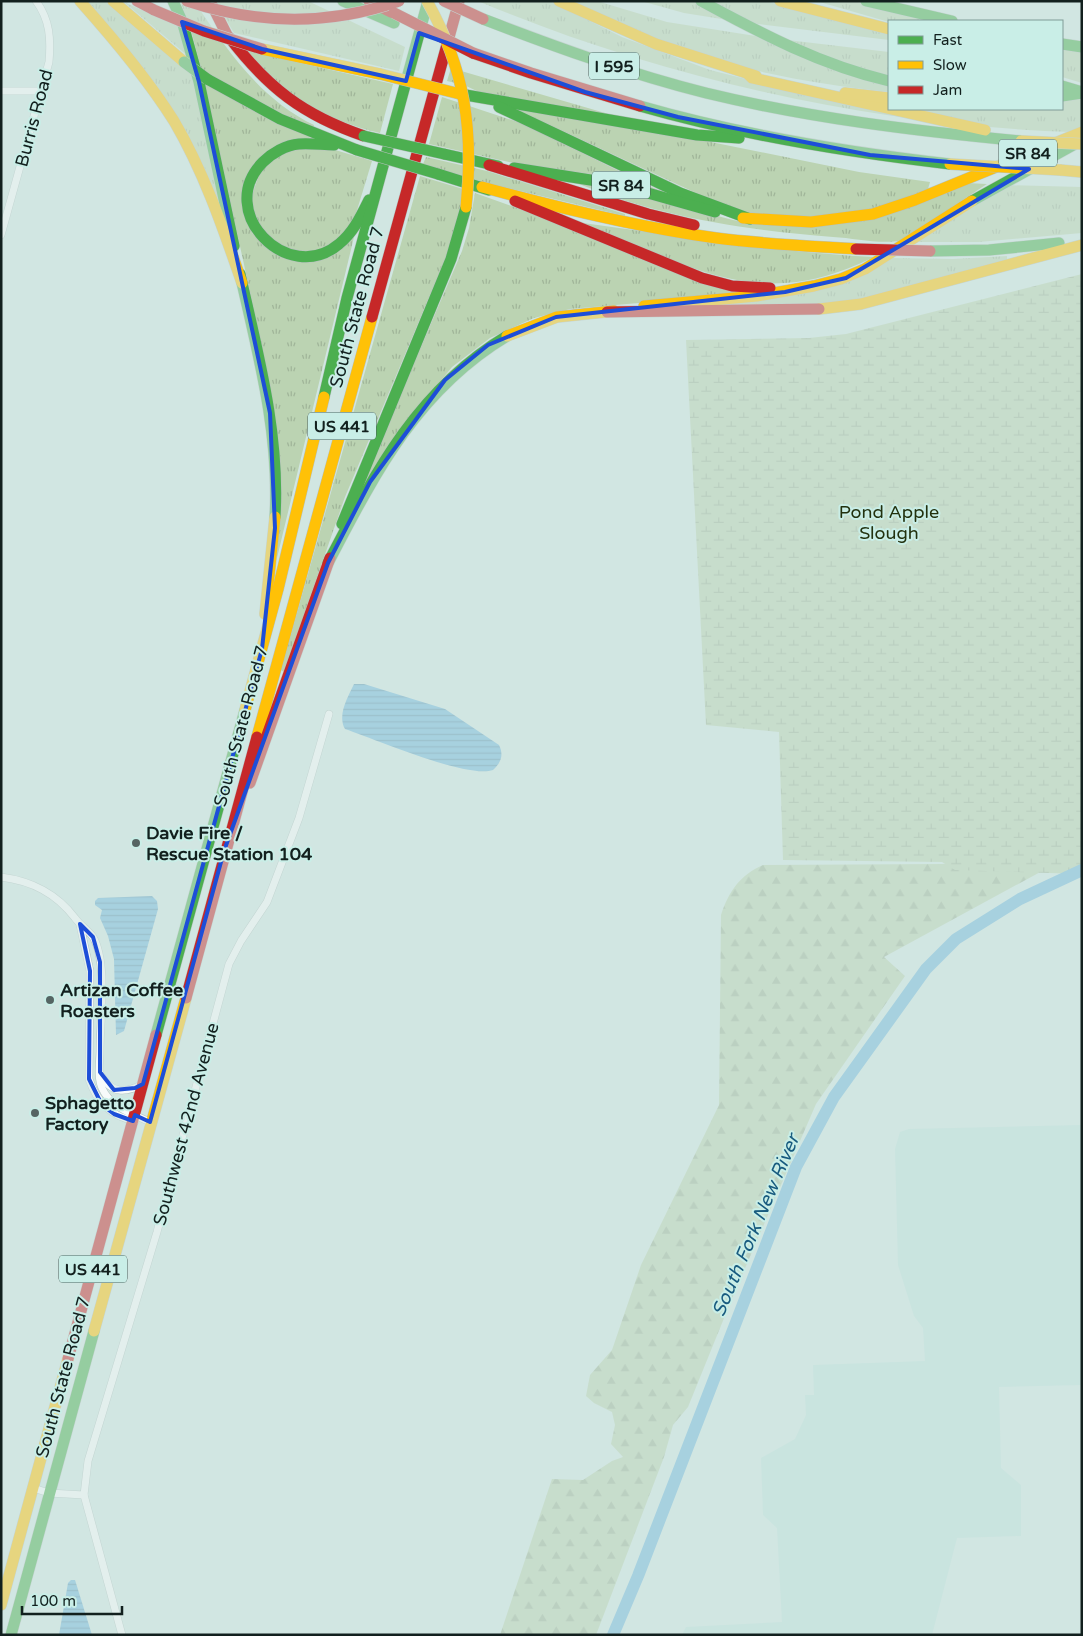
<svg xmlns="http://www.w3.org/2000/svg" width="1083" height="1636" font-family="'Varela Round',sans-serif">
<defs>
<pattern id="grass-tufts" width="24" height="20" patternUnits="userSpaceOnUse" patternTransform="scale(1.25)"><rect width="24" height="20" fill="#bbd3b2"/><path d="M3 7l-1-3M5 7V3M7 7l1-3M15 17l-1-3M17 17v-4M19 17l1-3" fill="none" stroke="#a0b599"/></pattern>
<pattern id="forest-firs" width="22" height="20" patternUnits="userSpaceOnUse" patternTransform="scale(1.25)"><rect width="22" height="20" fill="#bbd3b2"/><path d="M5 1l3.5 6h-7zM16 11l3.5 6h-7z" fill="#a0b599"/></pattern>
<pattern id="wetland-marsh" width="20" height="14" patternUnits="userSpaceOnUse" patternTransform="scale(1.25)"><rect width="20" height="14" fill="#bbd3b2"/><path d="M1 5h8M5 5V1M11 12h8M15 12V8" fill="none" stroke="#a0b599"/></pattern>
<pattern id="water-rules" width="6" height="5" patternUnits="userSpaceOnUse" patternTransform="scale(1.25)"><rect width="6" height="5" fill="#73b8dc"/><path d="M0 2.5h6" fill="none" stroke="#5d95b2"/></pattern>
</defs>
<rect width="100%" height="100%" fill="#d1e6e2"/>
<path fill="#bfe2dc" d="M1082,1125V1385L999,1387L1001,1468L1021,1485V1536L957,1538L932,1635H682L686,1627L782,1622L777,1528L763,1515L761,1458L795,1439L806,1415L805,1395H814L813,1365L925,1361L923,1328L914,1316L898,1265L895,1149L900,1132L909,1129Z"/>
<g fill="url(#grass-tufts)">
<path d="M86,1H105L192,71L227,218L211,185Z"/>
<path d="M180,1H194C227,50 260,99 314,125L309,139C278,139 269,152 249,173L252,233L301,259L354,237L277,558L278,509L260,338L202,72L191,30Z"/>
<path d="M215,1H308L405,47L399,71L234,33Z"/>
<path d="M478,1H550L622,37L710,70L770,85L889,109H1062V101L1079,99L1082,100V127L1072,132C874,126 660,78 478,1Z"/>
<path d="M572,1H597L667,22L762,37L889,84V92C814,84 737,70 666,45C634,33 603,16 572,1Z"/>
<path d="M641,1H695L728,20L684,13Z"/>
<path d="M707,1H765L889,31V40L742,22Z"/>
<path d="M816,1H854L940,21L889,22Z"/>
<path d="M124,2L182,28L189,57Z"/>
<path d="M779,39L889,52V76L839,63Z"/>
<path d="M1062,47L1082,49V83L1062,77Z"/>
<path d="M247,51L393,84L380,133C327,121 280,95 247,51Z"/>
<path d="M451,68L691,138L859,172L930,182L928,189L878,208L802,219L764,216L726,207L464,85L447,81Z"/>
<path d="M442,97L521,123L668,195L597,175L513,163L429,144Z"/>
<path d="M290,148L332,149L372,161L354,220L334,244L312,253L282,249L261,232L250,200L263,164Z"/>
<path d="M426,157L487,171L625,214V216L483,182L423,164Z"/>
<path d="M420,176L463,189L458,219L446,257L345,497L284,672L281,670Z"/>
<path d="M572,178L733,220L749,223L813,226L966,183L987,184C974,192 906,240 898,241C877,244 854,238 833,237C743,230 653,216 570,180Z"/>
<path d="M1002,185L1082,187V233L979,242H917Z"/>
<path d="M475,193L753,293L570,309L534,318L490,338L452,367L414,413L359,492L462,251L469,228Z"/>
<path d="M583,223C680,236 775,252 874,257C790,298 736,287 653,253C630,244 605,236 583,223Z"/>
<path d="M1007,256V261L836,305L683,306L762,297L891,258L953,259Z"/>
</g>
<path fill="url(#forest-firs)" d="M1077,852L884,957L905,976L816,1104L733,1296L688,1407L673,1425L664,1457L596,1635H500L552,1479L583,1480L612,1461L623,1457L611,1444L615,1425L612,1412L594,1403L586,1396L590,1375L612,1350L641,1265L719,1105L721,915C729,891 740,875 763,865L942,864Z"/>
<path fill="url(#wetland-marsh)" d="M1082,274V874L955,870L942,862L783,860L779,732L706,725L686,340L809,338L846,334Z"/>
<g fill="url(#water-rules)">
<path d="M354,684H364L445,709L499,745C504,755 501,763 493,770C467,779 375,739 345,729C337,715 348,697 354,684Z"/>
<path d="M152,896L157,901L158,909L124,1031L116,1035L114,959L108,936L100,918L102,910L95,905V901L98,898Z"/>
<path d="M71,1580H75L92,1635H59L68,1583Z"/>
</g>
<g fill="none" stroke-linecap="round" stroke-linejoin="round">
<path stroke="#73b8dc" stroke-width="12" d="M613,1635L638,1576L796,1167L834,1097L926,969L956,939L1020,899L1082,870"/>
<defs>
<g id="street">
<path d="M1,91H40"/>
<path d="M1,235L49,62C51,39 50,20 36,1"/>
<path d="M1,877C32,881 56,893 75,918C80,925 88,930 93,937C108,962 100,1021 100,1050C100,1062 97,1077 102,1088C110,1107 133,1114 150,1122"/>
<path d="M80,925L90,971L89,1079C97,1102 110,1116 135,1121"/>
<path d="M101,1075C111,1094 126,1093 143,1084"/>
<path d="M33,1488L49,1493L84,1495L88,1461L157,1232L229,964L241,941L267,902L299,818L329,714"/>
<path d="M84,1495L122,1635"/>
</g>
<g id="fast">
<path d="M173,1L182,21L199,82L234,246"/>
<path d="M343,1L394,23"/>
<path d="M701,1C762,34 821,65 889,81"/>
<path d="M866,1L952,21"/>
<path d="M483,19C556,47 630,74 706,93C809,118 915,131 1021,141"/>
<path d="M1062,44L1082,47"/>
<path d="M207,79L280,119L357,150"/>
<path d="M1062,86L1082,92"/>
<path d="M460,94L697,135L739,138"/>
<path d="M1062,96L1082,93"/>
<path d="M640,106C741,135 845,152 950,164"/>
<path d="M499,107L680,193L750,219"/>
<path d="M334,145C323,145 311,143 299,144C286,145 272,153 263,162C214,211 288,287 339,244C353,233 361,216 369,200"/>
<path d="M444,154L498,166"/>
<path d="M514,168L616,184L715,212"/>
<path d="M438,174L489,190"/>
<path d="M972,201L1077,143"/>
<path d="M930,251L989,250L1059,243"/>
<path d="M240,274C258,354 280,434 275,517"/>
<path d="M324,397L347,298L428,1"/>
<path d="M342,524L451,259L466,207"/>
<path d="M328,563C375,473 417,390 507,336"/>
<path d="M156,1035L245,710"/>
<path d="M11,1635L94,1331"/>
</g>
<g id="slow">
<path d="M80,1C114,39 147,78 174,121C204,172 223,228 242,283"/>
<path d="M113,1L184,62"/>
<path d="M559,1L656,44L756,76"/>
<path d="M780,1L889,29"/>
<path d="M262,49L380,74"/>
<path d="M748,74L752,78L985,130"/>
<path d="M845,93L889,98"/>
<path d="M1060,170L1082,172"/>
<path d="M482,187C559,208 637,227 716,238C762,244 809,246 856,249"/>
<path d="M743,218L811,222L873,214L915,200L1082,132"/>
<path d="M644,306L757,296L814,286L841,279L865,269L972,201"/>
<path d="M819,309L861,304L1082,245"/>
<path d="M507,336L557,317L614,311"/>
<path d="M265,614L275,517"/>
<path d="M245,710L278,589L324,397"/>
<path d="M257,737L372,317"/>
<path d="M94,1331L186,998"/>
<path d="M1,1605L68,1359"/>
</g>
<g id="jam">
<path d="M137,1L154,10"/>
<path d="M210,1L227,35"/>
<path d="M369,1L391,12"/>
<path d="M229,37C268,88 303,115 364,136"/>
<path d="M473,53L531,73L640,106"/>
<path d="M489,165L648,214L694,225"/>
<path d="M515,201L702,278L732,286L770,288"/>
<path d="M607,312L819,309"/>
<path d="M372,317L459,1"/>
<path d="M250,783L330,558"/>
<path d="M186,998L257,737"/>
<path d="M68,1359L156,1035"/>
</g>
</defs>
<use href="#street" stroke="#b2c2bf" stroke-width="8"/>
<use href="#fast" stroke="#b6c1bf" stroke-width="12"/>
<use href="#slow" stroke="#b6c1bf" stroke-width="12"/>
<use href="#jam" stroke="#b6c1bf" stroke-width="12"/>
<use href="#street" stroke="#f8fbfb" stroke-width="7"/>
<use href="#fast" stroke="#4caf50" stroke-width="11"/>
<use href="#slow" stroke="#ffc107" stroke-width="11"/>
<use href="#jam" stroke="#c62828" stroke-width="11"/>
<defs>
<g id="fast-bridge">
<path d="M184,62L207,79"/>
<path d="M364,136L444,154"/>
<path d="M357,150L438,174"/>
</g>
<g id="slow-bridge">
<path d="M427,1C465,69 474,130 466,207"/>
<path d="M380,74L460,94"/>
<path d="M1021,141L1082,144"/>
<path d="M950,164L1060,170"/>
</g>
<g id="jam-bridge">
<path d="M187,1C259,25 328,26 399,1"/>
<path d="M444,1L483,19"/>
<path d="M154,10L204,31L262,49"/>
<path d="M394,13L473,53"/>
<path d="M856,249L930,251"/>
</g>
</defs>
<use href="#fast-bridge" stroke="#b6c1bf" stroke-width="12" stroke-linecap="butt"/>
<use href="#slow-bridge" stroke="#b6c1bf" stroke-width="12" stroke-linecap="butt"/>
<use href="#jam-bridge" stroke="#b6c1bf" stroke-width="12" stroke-linecap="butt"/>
<use href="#fast-bridge" stroke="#4caf50" stroke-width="11"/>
<use href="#slow-bridge" stroke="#ffc107" stroke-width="11"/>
<use href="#jam-bridge" stroke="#c62828" stroke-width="11"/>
</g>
<path d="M0 0H1083V1636H0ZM182,22L262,49L406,81L419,33L585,92L678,117L870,155L1029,169L846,278L785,292L556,317L488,345L445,380L370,482L328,563L224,851L150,1122L135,1115L133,1121L114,1114L102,1105L89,1079L90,971L80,924L93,937L100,962V1072L114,1090L135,1088L143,1084L262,649L275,528L270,413L199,82Z" fill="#d1e6e2" fill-opacity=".55" fill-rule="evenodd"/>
<path fill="none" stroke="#1d4ed8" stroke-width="4" stroke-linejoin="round" d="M182,22L262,49L406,81L419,33L585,92L678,117L870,155L1029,169L846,278L785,292L556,317L488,345L445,380L370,482L328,563L224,851L150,1122L135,1115L133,1121L114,1114L102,1105L89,1079L90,971L80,924L93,937L100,962V1072L114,1090L135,1088L143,1084L262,649L275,528L270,413L199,82Z"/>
<g fill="#556563" stroke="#c9eee7" stroke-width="2">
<circle cx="136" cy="843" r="5"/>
<circle cx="50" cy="1000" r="5"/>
<circle cx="35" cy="1113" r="5"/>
</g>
<g text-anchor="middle" stroke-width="4" stroke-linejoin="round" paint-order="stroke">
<g fill="#c9eee7" stroke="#495e5a" stroke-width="1">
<rect x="589" y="52.5" width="50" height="27" rx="4"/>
<rect x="999" y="139.5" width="58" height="27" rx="4"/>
<rect x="592" y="171.5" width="58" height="27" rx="4"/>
<rect x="308" y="412.5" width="68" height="27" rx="4"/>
<rect x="59" y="1255.5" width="68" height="27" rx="4"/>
</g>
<g font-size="16" font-weight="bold" fill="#12201e">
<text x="614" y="72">I 595</text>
<text x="1028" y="159">SR 84</text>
<text x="621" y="191">SR 84</text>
<text x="342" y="432">US 441</text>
<text x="93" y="1275">US 441</text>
</g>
<g font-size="18" fill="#12201e" stroke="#c9eee7">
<text transform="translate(34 118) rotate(-75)" y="6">Burris Road</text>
<text transform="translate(357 307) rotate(-75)" y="6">South State Road 7</text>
<text transform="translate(241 726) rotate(-75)" y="6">South State Road 7</text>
<text transform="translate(186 1124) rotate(-75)" y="6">Southwest 42nd Avenue</text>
<text transform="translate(63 1377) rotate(-75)" y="6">South State Road 7</text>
</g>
<g font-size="18" fill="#22310e" stroke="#c9eee7">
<text x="889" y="518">Pond Apple<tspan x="889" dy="21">Slough</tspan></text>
</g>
<g font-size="18" font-weight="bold" fill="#12201e" stroke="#c9eee7" text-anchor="start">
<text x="146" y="839">Davie Fire /<tspan x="146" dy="21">Rescue Station 104</tspan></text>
<text x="60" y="996">Artizan Coffee<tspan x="60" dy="21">Roasters</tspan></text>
<text x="45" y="1109">Sphagetto<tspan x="45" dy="21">Factory</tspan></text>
</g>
<g font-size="19" font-style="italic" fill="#185b7f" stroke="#c9eee7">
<text transform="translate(755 1225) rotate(-67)" y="7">South Fork New River</text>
</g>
</g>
<rect width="1083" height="1636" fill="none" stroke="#12201e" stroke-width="5"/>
<rect x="888" y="20" width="175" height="90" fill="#c9eee7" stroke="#809c97"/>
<rect x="898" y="36" width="25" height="8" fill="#4caf50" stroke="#809c97"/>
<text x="933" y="45" font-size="15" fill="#12201e">Fast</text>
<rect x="898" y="61" width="25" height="8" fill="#ffc107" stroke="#809c97"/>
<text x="933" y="70" font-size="15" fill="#12201e">Slow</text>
<rect x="898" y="86" width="25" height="8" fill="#c62828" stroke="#809c97"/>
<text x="933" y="95" font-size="15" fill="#12201e">Jam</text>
<path d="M22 1606v8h100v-8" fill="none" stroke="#12201e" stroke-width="2.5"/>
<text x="30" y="1606" font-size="15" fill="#12201e" stroke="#c9eee7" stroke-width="4" paint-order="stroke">100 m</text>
</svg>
